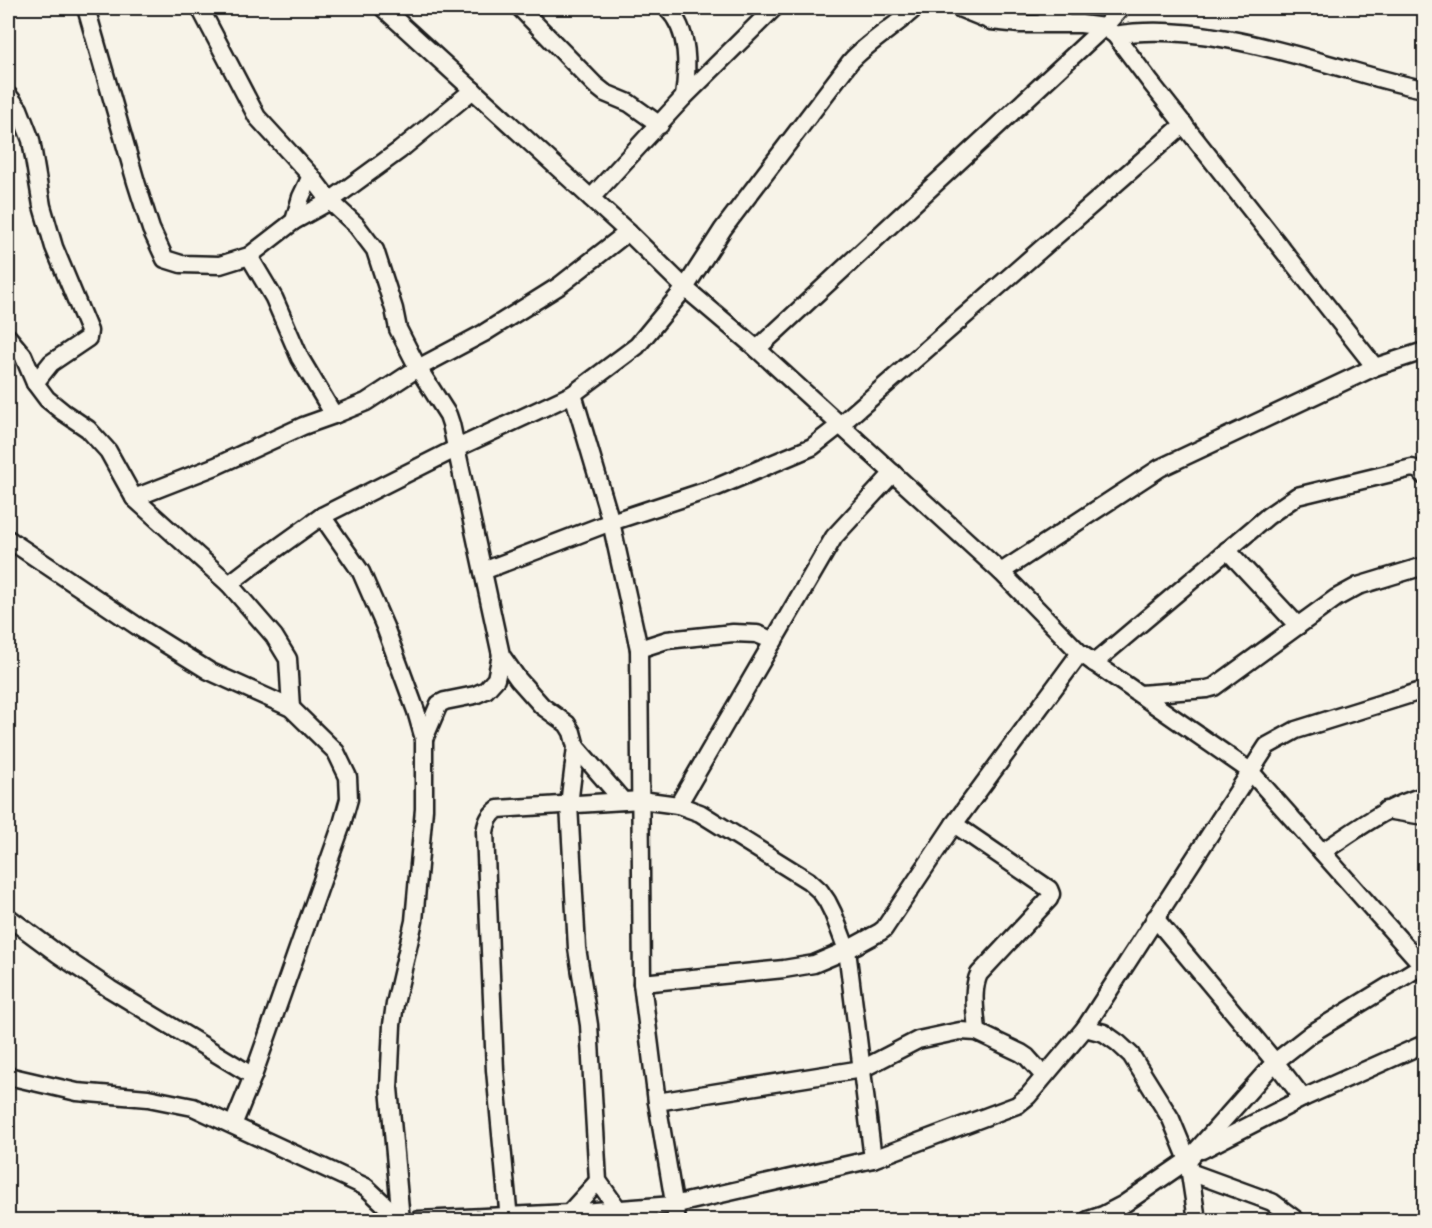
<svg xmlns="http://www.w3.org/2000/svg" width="1432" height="1228" font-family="'Gochi Hand',sans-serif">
<rect width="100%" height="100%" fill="#f7f3e8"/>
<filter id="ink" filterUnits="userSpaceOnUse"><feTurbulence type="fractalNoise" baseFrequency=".0167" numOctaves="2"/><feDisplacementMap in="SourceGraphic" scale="12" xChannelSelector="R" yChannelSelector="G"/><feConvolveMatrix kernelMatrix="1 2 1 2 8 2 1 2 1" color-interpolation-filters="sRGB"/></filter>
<g filter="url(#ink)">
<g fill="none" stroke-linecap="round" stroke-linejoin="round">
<defs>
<g id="street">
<path d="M86,8L136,182L151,229L165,259L181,264L220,265L249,256L294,221L330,201L400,150L473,90"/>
<path d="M200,8L257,117L311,176L330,201L356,225L375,250L394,309L398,329L418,368L448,415L451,424L501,655L518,679L542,706L567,724L572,732L576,747L569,805L577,948L589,1025L598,1181L618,1209"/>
<path d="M383,8L628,232L685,288L757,349L1001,572L1080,653L1250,771L1424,967"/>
<path d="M520,8L595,85L605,93L629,103L660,125"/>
<path d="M667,8C690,31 688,67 684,97"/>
<path d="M959,8L991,21L1020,24H1081L1104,27L1115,35L1151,83L1375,367"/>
<path d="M1042,8L1066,23"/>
<path d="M1115,35C1190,22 1282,51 1353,71C1377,78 1401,85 1424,89"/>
<path d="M8,95L19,109L31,140L42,206L54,247L89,331L88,338L51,363L35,383"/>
<path d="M591,198L684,97L774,8"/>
<path d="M294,221L301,197L311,176"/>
<path d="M8,337L23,355L35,383L47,399L63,412L88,429L108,451L134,498L229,584L274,636L288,659L291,708"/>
<path d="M757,349L1104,27L1121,8"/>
<path d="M573,394L611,522L639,649L642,983L657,1102L677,1220"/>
<path d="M334,415L366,402L418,368L484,333L559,286L628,232"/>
<path d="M134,498L216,466L303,426L334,415L300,358L274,298L249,256"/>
<path d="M322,516L361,572L385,627L416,711L424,739V809L414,921L395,1004L392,1025L389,1088L401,1220"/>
<path d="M8,539L137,626L209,671L291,708L336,752L348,777L349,799L342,824L253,1076L233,1125"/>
<path d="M1227,550L1298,626"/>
<path d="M483,571L611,522L717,487L812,447L840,425L1184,124"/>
<path d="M1001,572L1160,468L1375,367L1424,351"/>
<path d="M229,584L255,564L322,516L457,448L573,394L637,346L685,288L723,229L850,62C869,41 895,27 915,8"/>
<path d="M639,649L667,640L733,633L757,634L774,641"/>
<path d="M1094,663L1268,516L1297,496L1412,468L1419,470L1424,476"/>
<path d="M1140,694L1207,689L1214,687L1336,598L1358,586L1424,566"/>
<path d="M424,739L439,704L445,701L475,695L486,690L496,679L501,655"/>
<path d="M576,747L623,801"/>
<path d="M678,805L834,537L893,473"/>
<path d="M1386,810L1424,816"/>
<path d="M954,824L1049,889L1051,894L1049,899L979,974C971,991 976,1014 977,1032"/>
<path d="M1322,852C1355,831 1386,806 1424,796"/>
<path d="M8,917L58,954L110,989L253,1076"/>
<path d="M1155,918L1275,1062L1303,1098"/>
<path d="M642,983L784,969L814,964L847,950L880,932L884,929L954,824L1080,653"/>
<path d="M1085,1028L1104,1033L1118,1043L1131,1055L1171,1119L1188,1160L1197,1220"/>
<path d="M8,1076L77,1092L148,1098L193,1107L366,1187L401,1220"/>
<path d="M657,1102L862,1069L918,1040L960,1031L977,1032L1021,1053L1027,1057L1044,1076"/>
<path d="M1202,1150L1303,1098L1424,1044"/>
<path d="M1190,1172L1272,1202L1296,1220"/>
<path d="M569,1213L598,1181"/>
<path d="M418,1220L569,1213L673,1205L873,1159L1017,1105L1028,1096L1085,1028L1267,746L1296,730L1424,690"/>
<path d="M509,1220L495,1070L485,832C487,821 489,816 498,809L641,800L678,805L700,813L809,881L820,891L827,901L833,913L847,950L873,1159"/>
<path d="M1088,1220L1103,1215L1124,1204L1188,1160L1275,1062L1312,1033L1423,965"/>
</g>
</defs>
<use href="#street" stroke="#1c1c1c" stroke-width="21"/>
<use href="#street" stroke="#f7f3e8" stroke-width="16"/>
</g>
</g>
<rect width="1432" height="1228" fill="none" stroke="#f7f3e8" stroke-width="30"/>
<rect x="15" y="15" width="1402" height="1198" fill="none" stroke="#1c1c1c" stroke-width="2" filter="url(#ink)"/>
</svg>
